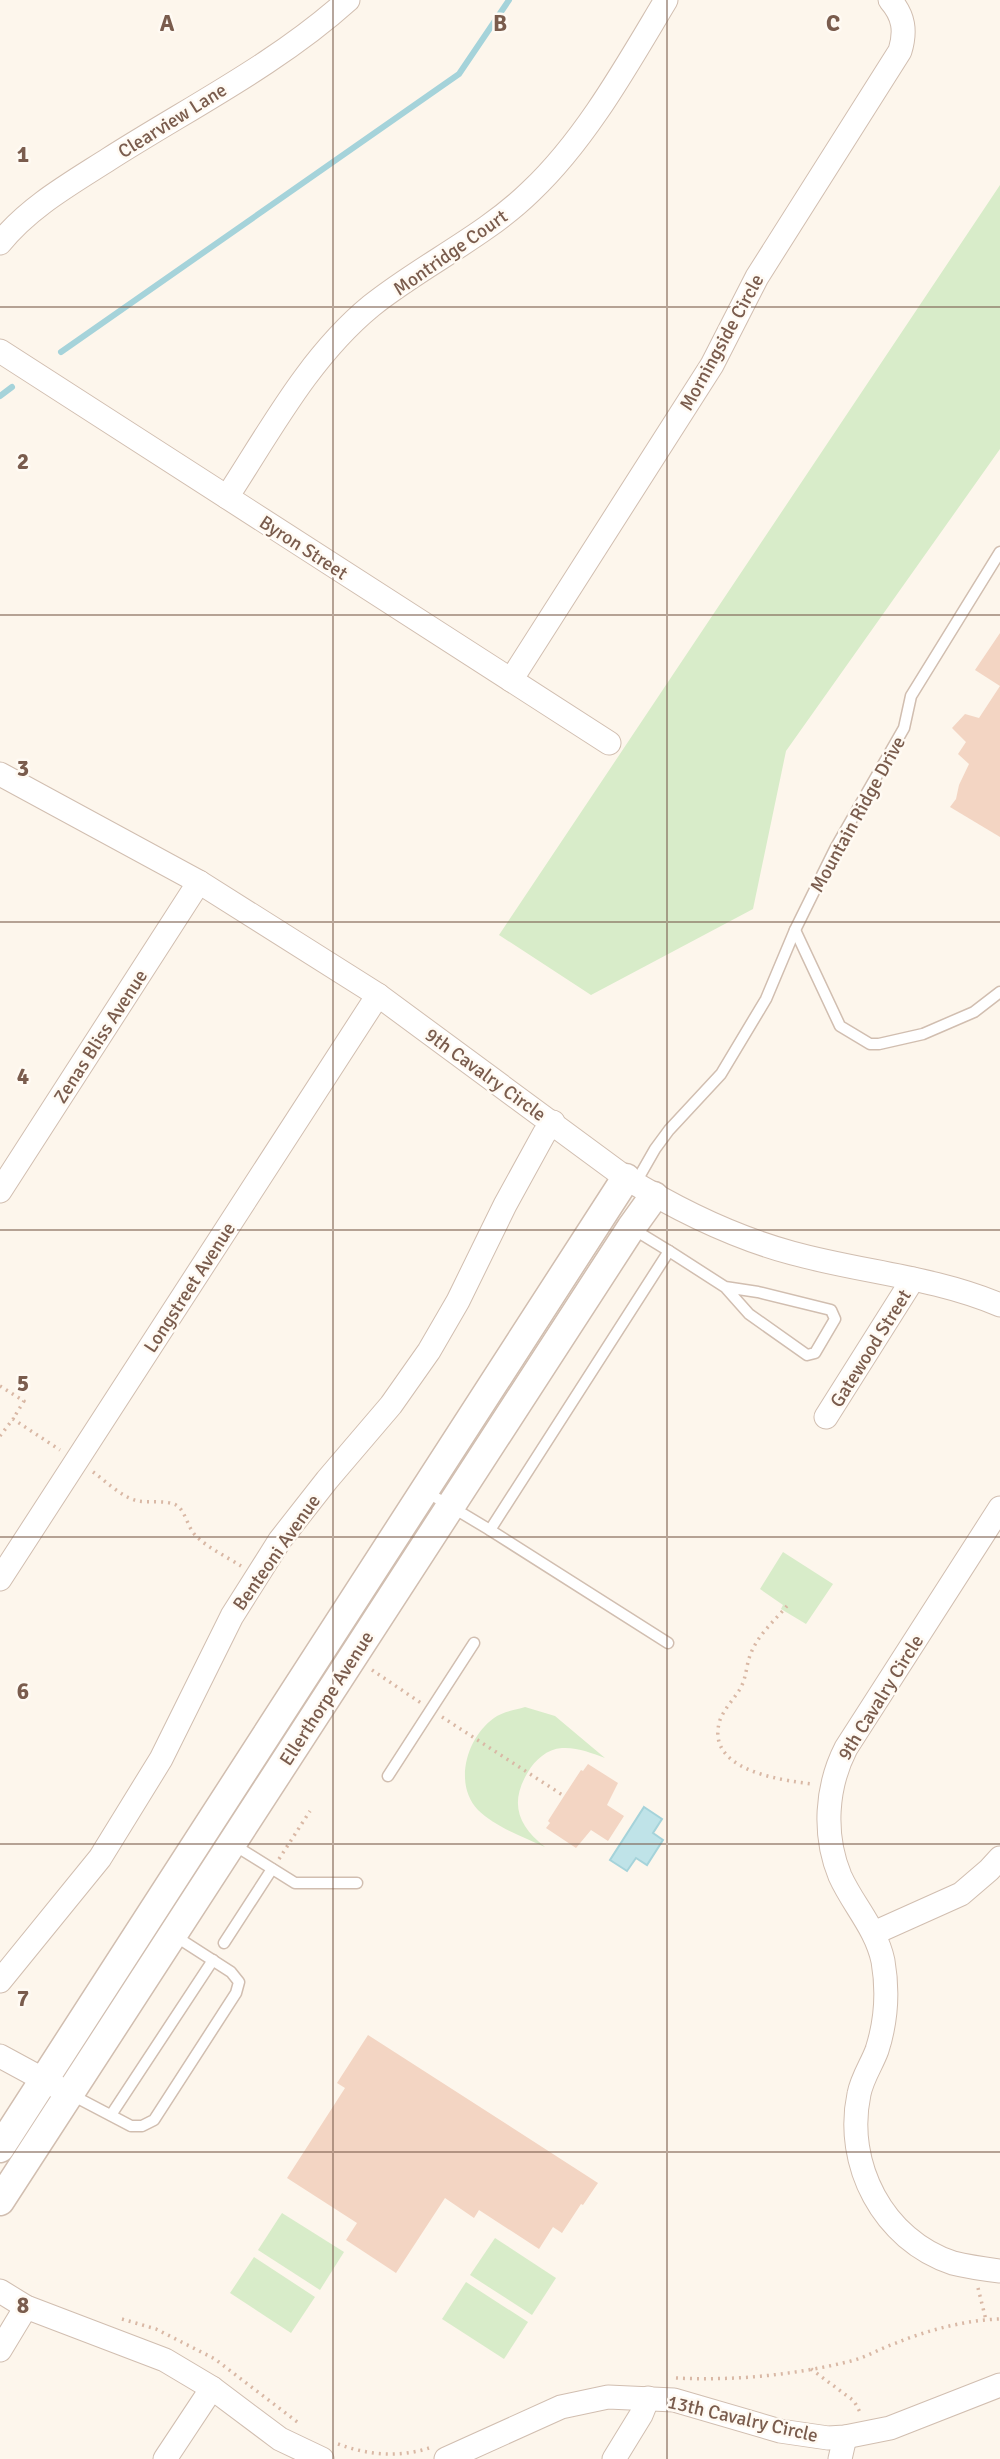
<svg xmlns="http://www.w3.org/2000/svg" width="1000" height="2459" font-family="Signika,sans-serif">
<rect width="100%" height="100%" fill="#fdf6ec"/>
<g fill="#d8ecc9">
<path d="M1000,185V449L786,751L753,909L591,995L499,935Z"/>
<path d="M783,1552L833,1584L806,1624L781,1609L783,1605L760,1589Z"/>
<path d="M525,1707L555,1716L605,1758C592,1753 577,1747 562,1748C547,1749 535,1760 528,1772C509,1803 518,1826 545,1847C524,1837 495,1827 478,1810C453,1784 467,1737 494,1718C502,1712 515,1710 525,1707Z"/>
<path d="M282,2213L344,2252L320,2290L258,2250Z"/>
<path d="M495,2238L556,2278L532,2315L470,2275Z"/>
<path d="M254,2257L315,2297L291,2333L230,2293Z"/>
<path d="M466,2282L528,2322L504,2359L442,2319Z"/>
</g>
<path fill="#bfe3e8" stroke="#a5d3da" stroke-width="2" d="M644,1807L662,1819L653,1833L663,1840L647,1865L636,1858L627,1871L610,1860Z"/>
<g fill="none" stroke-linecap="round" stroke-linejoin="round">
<g stroke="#a5d3da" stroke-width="6">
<path d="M61,352L459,74L509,0"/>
<path d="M0,396L12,387"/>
</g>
</g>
<g fill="#f3d5c3">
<path d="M1000,633V837L950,807L956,799L959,785L969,764L958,754L966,742L952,728L965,714L979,718L1000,686L975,670Z"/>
<path d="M588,1764L618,1783L607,1805L624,1816L608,1841L591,1830L576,1848L546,1828L550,1823L548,1821L564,1796L581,1770L583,1771Z"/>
<path d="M368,2035L598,2183L583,2205L581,2204L562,2233L553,2227L539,2249L479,2210L474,2218L445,2198L396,2273L346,2240L357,2223L287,2178L345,2088L337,2083Z"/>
</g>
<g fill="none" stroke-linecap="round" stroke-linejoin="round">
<defs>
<g id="service">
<path d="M795,930L840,1026L870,1044H879L923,1034L974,1012L1000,992"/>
<path d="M635,1184L655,1149L669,1130L721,1074L766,999L795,930L836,847L904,728L911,696L1000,552"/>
<path d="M669,1251L725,1287L758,1292L831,1310L835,1319L815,1353L807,1355L749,1314L725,1287"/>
<path d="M425,1491L490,1530L669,1251L633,1229"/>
<path d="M490,1530L668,1643"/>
<path d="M388,1776L474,1643"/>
<path d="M234,1845L295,1883H357"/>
<path d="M224,1943L272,1869"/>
<path d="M70,2094L131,2126H142L154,2120L236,1993L239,1982L231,1972L175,1936"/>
<path d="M111,2115L213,1960"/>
</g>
<g id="minor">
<path d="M0,243C29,207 70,184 109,159C189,108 277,64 348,0"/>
<path d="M0,351L609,743"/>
<path d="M227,497C270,431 309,357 371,306C422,265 484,237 531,191C586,139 627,65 666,0"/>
<path d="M511,680L712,365L757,277L900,51C906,31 904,16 890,0"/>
<path d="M0,774L199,882L378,995L626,1178C678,1210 733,1237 792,1253C861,1272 934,1277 1000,1305"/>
<path d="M0,1191L199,882"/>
<path d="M826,1417L913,1279"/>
<path d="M1000,1508L846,1748C826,1787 823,1835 840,1876C853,1905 876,1928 883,1961C888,1990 886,2022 877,2050C872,2064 862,2078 859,2094C844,2164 883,2240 953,2263C969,2267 984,2269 1000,2271"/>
<path d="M0,1579L378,995"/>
<path d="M874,1933L961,1894L989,1870L1000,1858"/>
<path d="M0,1981L100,1858L161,1759L232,1616L280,1540L327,1480L391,1405L429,1351L458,1301L505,1205L544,1134L553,1122"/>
<path d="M0,2056L59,2088"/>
<path d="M0,2291L26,2307L165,2360L212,2388L280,2439L322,2459"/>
<path d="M0,2350L26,2307"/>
<path d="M165,2459L212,2388"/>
<path d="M446,2459L561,2407L608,2397L674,2400L780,2431L828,2438L845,2437L890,2428L1000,2385"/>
<path d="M614,2459L641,2415L648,2398"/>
<path d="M840,2459L845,2437"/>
</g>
<g id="tertiary">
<path d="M0,2148L626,1178"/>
<path d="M0,2201L631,1228L654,1196"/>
</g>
</defs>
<use href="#service" stroke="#d1beb0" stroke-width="13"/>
<use href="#minor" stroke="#d1beb0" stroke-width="25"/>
<use href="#tertiary" stroke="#d1beb0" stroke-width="31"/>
<g stroke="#d9b8a5" stroke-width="3.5" stroke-dasharray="2 5" stroke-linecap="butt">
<path d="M0,1386L24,1401L13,1419"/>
<path d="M0,1436L13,1419L60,1450"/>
<path d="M93,1472C107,1482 121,1497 138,1501C150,1503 166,1500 176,1505C186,1511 187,1527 196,1536C208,1548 227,1557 241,1566"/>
<path d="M787,1606C775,1620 758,1635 751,1653C746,1664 747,1677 740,1689C734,1699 724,1709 720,1720C704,1770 780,1780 812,1784"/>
<path d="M372,1670L421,1703"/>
<path d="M442,1717L564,1796"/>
<path d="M279,1859L310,1811"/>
<path d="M978,2288L986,2320"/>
<path d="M122,2319L156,2329L215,2359L300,2424"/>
<path d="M811,2369L854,2401L861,2414"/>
<path d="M676,2378C734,2381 795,2375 851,2361C867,2357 881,2348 896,2343C928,2330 966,2320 1000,2319"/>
<path d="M338,2444C368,2455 398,2458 429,2448"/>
</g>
<use href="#service" stroke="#fff" stroke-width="10"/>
<use href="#minor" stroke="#fff" stroke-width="23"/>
<use href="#tertiary" stroke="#fff" stroke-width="28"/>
</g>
<path fill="none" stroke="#7a5c4d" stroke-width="2" stroke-opacity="0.55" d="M333,0V2459M667,0V2459M0,307H1000M0,615H1000M0,922H1000M0,1230H1000M0,1537H1000M0,1844H1000M0,2152H1000"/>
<g text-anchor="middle" stroke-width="5" stroke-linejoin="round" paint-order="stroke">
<g font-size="19" fill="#7a5c4d" stroke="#fffaf3">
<text transform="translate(172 120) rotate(-32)" y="7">Clearview Lane</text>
<text transform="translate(450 252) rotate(-35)" y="7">Montridge Court</text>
<text transform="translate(721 342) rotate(-61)" y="7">Morningside Circle</text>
<text transform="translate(304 547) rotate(33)" y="7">Byron Street</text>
<text transform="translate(857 814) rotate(-61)" y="7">Mountain Ridge Drive</text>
<text transform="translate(100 1036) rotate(-57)" y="7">Zenas Bliss Avenue</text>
<text transform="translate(486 1074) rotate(36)" y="7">9th Cavalry Circle</text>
<text transform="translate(189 1287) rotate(-57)" y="7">Longstreet Avenue</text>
<text transform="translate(870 1348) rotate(-58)" y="7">Gatewood Street</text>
<text transform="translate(276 1552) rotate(-55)" y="7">Benteoni Avenue</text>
<text transform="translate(880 1697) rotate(-58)" y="7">9th Cavalry Circle</text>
<text transform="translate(326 1698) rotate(-57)" y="7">Ellerthorpe Avenue</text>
<text transform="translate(743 2418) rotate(13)" y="7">13th Cavalry Circle</text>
</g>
</g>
<g font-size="23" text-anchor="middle" font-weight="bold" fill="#7a5c4d" stroke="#fffaf3" stroke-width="5" stroke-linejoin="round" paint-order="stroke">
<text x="167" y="31">A</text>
<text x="500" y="31">B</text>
<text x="833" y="31">C</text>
<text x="23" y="162">1</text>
<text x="23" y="469">2</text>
<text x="23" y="776">3</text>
<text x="23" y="1084">4</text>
<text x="23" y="1391">5</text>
<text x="23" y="1699">6</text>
<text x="23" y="2006">7</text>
<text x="23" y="2313">8</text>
</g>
</svg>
